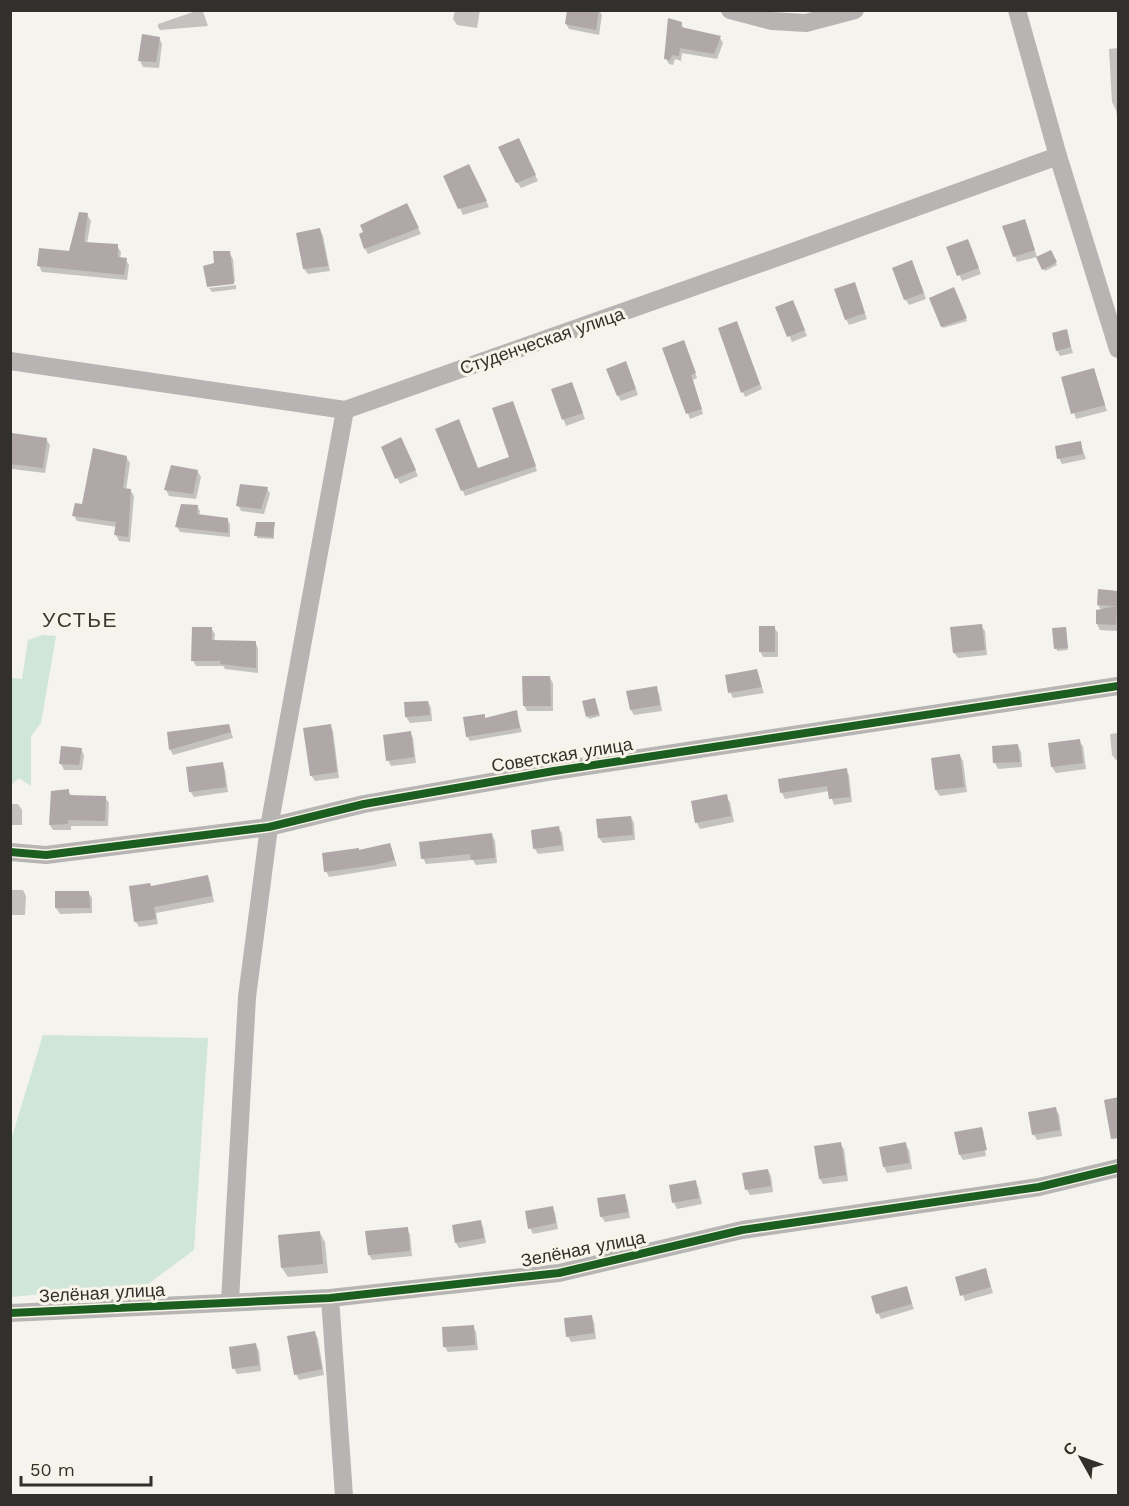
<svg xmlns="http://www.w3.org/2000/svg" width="1129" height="1506" font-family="'Work Sans',sans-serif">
<rect width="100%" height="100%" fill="#f4f3ee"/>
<g fill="#cfe6d8">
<path d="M43,635L56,636L41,723L31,736V786L19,778L12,784L11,678L22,679L28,640Z"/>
<path d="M43,1035L208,1038L194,1250L148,1284L11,1297V1140Z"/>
</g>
<g fill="#0003">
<path d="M199,10L203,12L208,26L160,30L158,27V24Z"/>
<path d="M455,10H480L477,28L457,25L453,19Z"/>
<path d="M568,10H599L602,15L599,35L569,29L566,24Z"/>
<path d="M681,23L684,29L720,38L723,43L717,59L682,53L681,61L675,59L673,65L669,64L666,59Z"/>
<path d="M159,38L162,44L159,68L143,67L140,61Z"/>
<path d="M1118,48V126L1116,110L1112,102L1109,49Z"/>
<path d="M522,146L538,181L521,188L517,182Z"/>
<path d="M472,171L489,207L463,215L445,177Z"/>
<path d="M410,211L421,234L368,254L365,249Z"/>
<path d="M87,215L91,221L87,243L117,246L121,252L120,259L126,260L129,265L127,280L42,272L39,266L70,253Z"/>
<path d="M1027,226L1037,257L1017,262L1004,227Z"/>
<path d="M320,230L323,236L330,271L308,274L304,269Z"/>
<path d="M970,246L981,274L962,281L948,248Z"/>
<path d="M1050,252L1057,265L1045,271L1038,258Z"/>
<path d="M229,253L233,259L235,282L208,285Z"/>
<path d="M914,267L926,299L909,305L905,299Z"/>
<path d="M236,285V289L212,292L209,288Z"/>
<path d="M953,289L967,321L943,328L942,326Z"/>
<path d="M857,290L867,319L849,325L846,319Z"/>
<path d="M777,308H796L807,336L792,342Z"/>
<path d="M737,323L762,389L745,397L743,392Z"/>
<path d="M1066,331L1073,353L1060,356L1057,350Z"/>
<path d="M686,347L697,378L693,380L703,414L690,419L664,348Z"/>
<path d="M626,363L638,395L621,401L618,396Z"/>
<path d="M1094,369L1107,411L1076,419L1063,378Z"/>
<path d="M572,384L585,419L566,426L553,390Z"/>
<path d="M513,403L537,471L465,496L437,429L478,469L511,458Z"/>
<path d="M14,434L46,439L50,445L45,473L12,469L10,453Z"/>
<path d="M1080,442L1086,459L1062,464L1059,458Z"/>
<path d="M404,445L418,476L400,484L383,448Z"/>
<path d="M126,457L130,463L126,490H130L134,496L130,542L119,541L116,535L117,527L77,521L74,516Z"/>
<path d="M198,472L201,477L196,499L169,496L166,490Z"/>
<path d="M267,488L270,494L264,514L241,511L238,505Z"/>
<path d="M197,506L200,511L199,516L227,519L230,524V537L180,532L177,527Z"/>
<path d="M258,523H274V539L257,538Z"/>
<path d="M1117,592L1118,631L1100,630L1097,624L1102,611L1098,605Z"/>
<path d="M981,626L985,631L987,655L958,658L954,653Z"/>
<path d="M774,627L778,633V657H763L760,651Z"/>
<path d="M211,628L215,634L214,642H255L258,648V673L225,669L223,666H196L193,660Z"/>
<path d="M1054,629H1066L1068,650L1057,651Z"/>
<path d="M756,671L764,693L733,698L730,692Z"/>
<path d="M550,678L553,683V711H527L524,705Z"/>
<path d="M656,688L659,694L662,711L634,715L631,710Z"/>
<path d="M595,699L600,716L589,719L588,717Z"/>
<path d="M428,702L431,708L432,721L410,723L406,717Z"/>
<path d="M516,712L522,732L470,741L467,736L484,716L486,719Z"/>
<path d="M229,725L233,738L173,755L170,749Z"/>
<path d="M330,725L333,731L339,778L315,781L311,775Z"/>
<path d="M410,732L413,738L416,763L391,766L388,760Z"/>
<path d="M1118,733V760H1116L1112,755L1110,734Z"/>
<path d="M1079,741L1083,746L1086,769L1056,773L1052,767L1050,744Z"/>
<path d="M1018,746L1021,752L1022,767L998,769L995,763Z"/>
<path d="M81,749L84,755L82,770H64L61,764Z"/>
<path d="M960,756L963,761L967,792L940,796L936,790Z"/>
<path d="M222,764L225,770L228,792L194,797L190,791Z"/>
<path d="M846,770L849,775L852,802L834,805L829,791L785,799L782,793L780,780Z"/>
<path d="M68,791L72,796L105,797L109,803L108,826H71V830H53L50,825Z"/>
<path d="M726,796L730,802L734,822L700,829L697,823L693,803Z"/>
<path d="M10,804H18L22,810V825H10Z"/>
<path d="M631,817L634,823L635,840L603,843L599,838Z"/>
<path d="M558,828L562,833L564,851L538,854L535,849Z"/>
<path d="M492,835L495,841L497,863L476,865L473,860L426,864L423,858Z"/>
<path d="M390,844L397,866L329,877L326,871L359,852Z"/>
<path d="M207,876L210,882L214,902L156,913L158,924L139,927L136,922L151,887Z"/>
<path d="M10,890H23L26,896L25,915H10Z"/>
<path d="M88,892L92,898V913L60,914L56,908Z"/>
<path d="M1055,1108L1059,1114L1062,1136L1037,1140L1034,1135Z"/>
<path d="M982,1129L984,1133H982L986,1156L963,1160L960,1155Z"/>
<path d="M840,1144L844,1149L848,1181L823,1184L820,1179Z"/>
<path d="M905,1144L909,1150L912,1169L887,1173L884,1167L881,1148Z"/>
<path d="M768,1170L771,1176L773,1192L750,1195L747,1190Z"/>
<path d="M695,1182L698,1187L702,1204L677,1209L674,1203L671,1186Z"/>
<path d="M624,1195L627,1201L630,1218L605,1222L601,1216Z"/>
<path d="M552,1208L555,1213L558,1229L533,1234L530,1228Z"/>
<path d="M480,1221L483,1227L486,1243L459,1248L456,1243Z"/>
<path d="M407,1229L410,1234L412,1256L372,1260L369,1255Z"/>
<path d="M320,1233L325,1242L328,1273L288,1277L282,1268Z"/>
<path d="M985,1269L993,1293L965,1301L957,1278Z"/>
<path d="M906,1288L914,1309L881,1319L878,1313Z"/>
<path d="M591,1316L594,1322L596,1339L571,1342L568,1336Z"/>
<path d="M473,1326L476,1332L478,1350L448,1352L445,1347Z"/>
<path d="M315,1333L318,1339L324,1375L299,1380L296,1374Z"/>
<path d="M256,1345L259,1351L261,1371L237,1374L234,1368Z"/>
</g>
<g fill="#afa7a8">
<path d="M567,10H599L596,30L565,24Z"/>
<path d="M668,18L682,22L681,27L721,36L714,54L680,48L679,56L672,55L670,60L664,59Z"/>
<path d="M142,34L160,37L156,62L138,61Z"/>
<path d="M519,138L536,175L516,183L498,147Z"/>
<path d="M469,164L487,201L458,209L443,176Z"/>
<path d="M407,203L419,228L364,249L359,234L363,232L360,225Z"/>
<path d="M79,212L88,213L84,242L118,244V257L127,258L124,275L37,266L39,248L69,251Z"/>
<path d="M1025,219L1035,250L1013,257L1002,226Z"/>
<path d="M320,228L328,266L303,269L296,233Z"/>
<path d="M968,239L979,268L957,276L946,247Z"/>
<path d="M1051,250L1057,262L1042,270L1036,257Z"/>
<path d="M213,251H230L234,284L207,287L203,266L214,263Z"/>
<path d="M912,260L924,293L904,300L892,268Z"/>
<path d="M855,282L865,313L845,320L834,289Z"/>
<path d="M954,287L967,318L941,327L929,298Z"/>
<path d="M793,300L805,330L787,337L775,307Z"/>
<path d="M737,321L760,384L741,393L718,328Z"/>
<path d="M1067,329L1071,347L1056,351L1052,333Z"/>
<path d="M684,340L696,373L691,375L702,409L686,414L662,348Z"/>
<path d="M626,361L636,389L617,396L606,369Z"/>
<path d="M1094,368L1105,405L1071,414L1061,377Z"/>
<path d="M572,382L583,413L562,420L551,389Z"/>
<path d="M513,401L536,466L461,491L435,429L459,419L478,468L509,457L492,408Z"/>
<path d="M12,433L47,438L43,468L10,464Z"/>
<path d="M401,437L416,470L395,479L381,447Z"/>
<path d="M1081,441L1083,454L1057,459L1055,446Z"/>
<path d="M93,448L127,456L123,488L131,489L128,537L114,535L116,522L72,516L75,503L82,504Z"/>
<path d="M171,465L198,470L193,494L164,490Z"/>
<path d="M240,484L268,487L261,509L236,506Z"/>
<path d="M181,504L198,505L197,514L228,518V533L175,527Z"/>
<path d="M256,522H275L273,537L254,536Z"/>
<path d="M1098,589L1118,591L1117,606L1097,605Z"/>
<path d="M1117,606L1116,625L1096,624V610Z"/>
<path d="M982,624L985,650L953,653L950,627Z"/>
<rect x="759" y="626" width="16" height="26"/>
<path d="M192,627H212V640L256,641V668L220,664L221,661H191Z"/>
<path d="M1066,627L1068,648L1054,649L1052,628Z"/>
<path d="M757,669L762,687L728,693L725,675Z"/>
<path d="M522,676H550L551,706H523Z"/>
<path d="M657,686L660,705L630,710L626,691Z"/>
<path d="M595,698L599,714L586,717L582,701Z"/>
<path d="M428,701L430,715L405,717L404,702Z"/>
<path d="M517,710L520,728L466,737L463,717L485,714V718Z"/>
<path d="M229,724L231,732L169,750L167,732Z"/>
<path d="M331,724L337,772L310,776L303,728Z"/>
<path d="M411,731L414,757L386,761L383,735Z"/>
<path d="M1080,739L1083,763L1051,767L1048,743Z"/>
<path d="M1018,744L1020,762L993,763L992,746Z"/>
<path d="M61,746L82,748L79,765L59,764Z"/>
<path d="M960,754L964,787L935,790L931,758Z"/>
<path d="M223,762L226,787L189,792L186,767Z"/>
<path d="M847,768L850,797L829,799L827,786L780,793L778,779Z"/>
<path d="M69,789V795L106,796L105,821L68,820V824L49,825L51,791Z"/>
<path d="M727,794L731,816L695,823L691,801Z"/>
<path d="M631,816L633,835L598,838L596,819Z"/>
<path d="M559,826L562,845L533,849L531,830Z"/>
<path d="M492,833L495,858L471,860L470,854L421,859L419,842Z"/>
<path d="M390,843L395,860L375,865L324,872L322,853L359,848V850Z"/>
<path d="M208,875L212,896L154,907L156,919L134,922L129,886L150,883L151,886Z"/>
<path d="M55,891H89L90,908H55Z"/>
<path d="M1119,1097V1138L1111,1139L1104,1100Z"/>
<path d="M1056,1107L1060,1130L1032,1135L1028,1112Z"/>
<path d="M982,1127L987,1150L959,1155L954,1132Z"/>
<path d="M841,1142L846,1175L819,1179L814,1146Z"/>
<path d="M906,1142L909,1163L883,1167L879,1147Z"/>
<path d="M768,1169L771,1186L745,1190L742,1173Z"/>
<path d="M696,1180L699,1198L672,1203L669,1185Z"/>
<path d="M625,1194L628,1212L600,1217L597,1198Z"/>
<path d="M553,1206L556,1223L528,1229L525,1211Z"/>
<path d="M481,1220L484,1238L455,1243L452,1225Z"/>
<path d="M408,1227L410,1251L368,1255L365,1231Z"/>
<path d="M320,1231L323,1264L281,1268L278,1235Z"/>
<path d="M986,1268L991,1287L960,1296L955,1277Z"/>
<path d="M907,1286L912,1304L876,1314L871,1296Z"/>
<path d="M592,1315L594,1333L566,1337L564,1318Z"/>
<path d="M474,1325L475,1345L443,1347L442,1327Z"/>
<path d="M315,1331L322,1369L294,1375L287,1336Z"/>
<path d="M256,1343L259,1365L232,1369L229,1347Z"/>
</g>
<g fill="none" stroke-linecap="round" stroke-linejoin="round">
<g stroke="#b7b5b3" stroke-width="18">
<path d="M730,10L772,21L806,23L855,10"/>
<path d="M1017,10L1058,156L1118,349"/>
<path d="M10,361L345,410L798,250L1058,156"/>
<path d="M10,852L46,855L269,827L364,804L554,771L1118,686"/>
<path d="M330,1298L344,1496"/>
<path d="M230,1301L247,997L269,827L345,410"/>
<path d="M10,1313L330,1298L559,1273L742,1230L1039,1187L1118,1168"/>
</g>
<defs>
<g id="cycleway">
<path d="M10,852L46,855L269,827L364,804L554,771L1118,686"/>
<path d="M10,1313L330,1298L559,1273L742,1230L1039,1187L1118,1168"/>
</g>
</defs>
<use href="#cycleway" stroke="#f8f4ea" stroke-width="11"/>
<use href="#cycleway" stroke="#1b5e20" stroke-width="8"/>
</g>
<g text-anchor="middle" stroke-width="6" stroke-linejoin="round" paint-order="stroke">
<g font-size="18" fill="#32302c" stroke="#f8f4ea">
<text transform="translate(542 341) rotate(-19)" y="6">Студенческая улица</text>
<text transform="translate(562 755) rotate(-9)" y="6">Советская улица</text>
<text transform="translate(583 1249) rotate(-11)" y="6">Зелёная улица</text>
<text transform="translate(102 1293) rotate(-3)" y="6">Зелёная улица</text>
</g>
<g font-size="21" letter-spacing="1.5" fill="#3c3932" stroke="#f8f4ea">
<text x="80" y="627">УСТЬЕ</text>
</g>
</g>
<rect width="1129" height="1506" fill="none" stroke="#32302c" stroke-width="24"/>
<g transform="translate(1081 1458) rotate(310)" stroke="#f8f4ea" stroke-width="4.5" paint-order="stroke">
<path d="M0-4.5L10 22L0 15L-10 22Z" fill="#32302c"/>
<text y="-9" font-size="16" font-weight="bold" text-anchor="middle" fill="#32302c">С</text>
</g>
<path d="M21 1476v9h130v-9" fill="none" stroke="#32302c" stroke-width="3"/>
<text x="30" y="1476" font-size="18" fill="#32302c" stroke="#f8f4ea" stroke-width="4.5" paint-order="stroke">50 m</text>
</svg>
